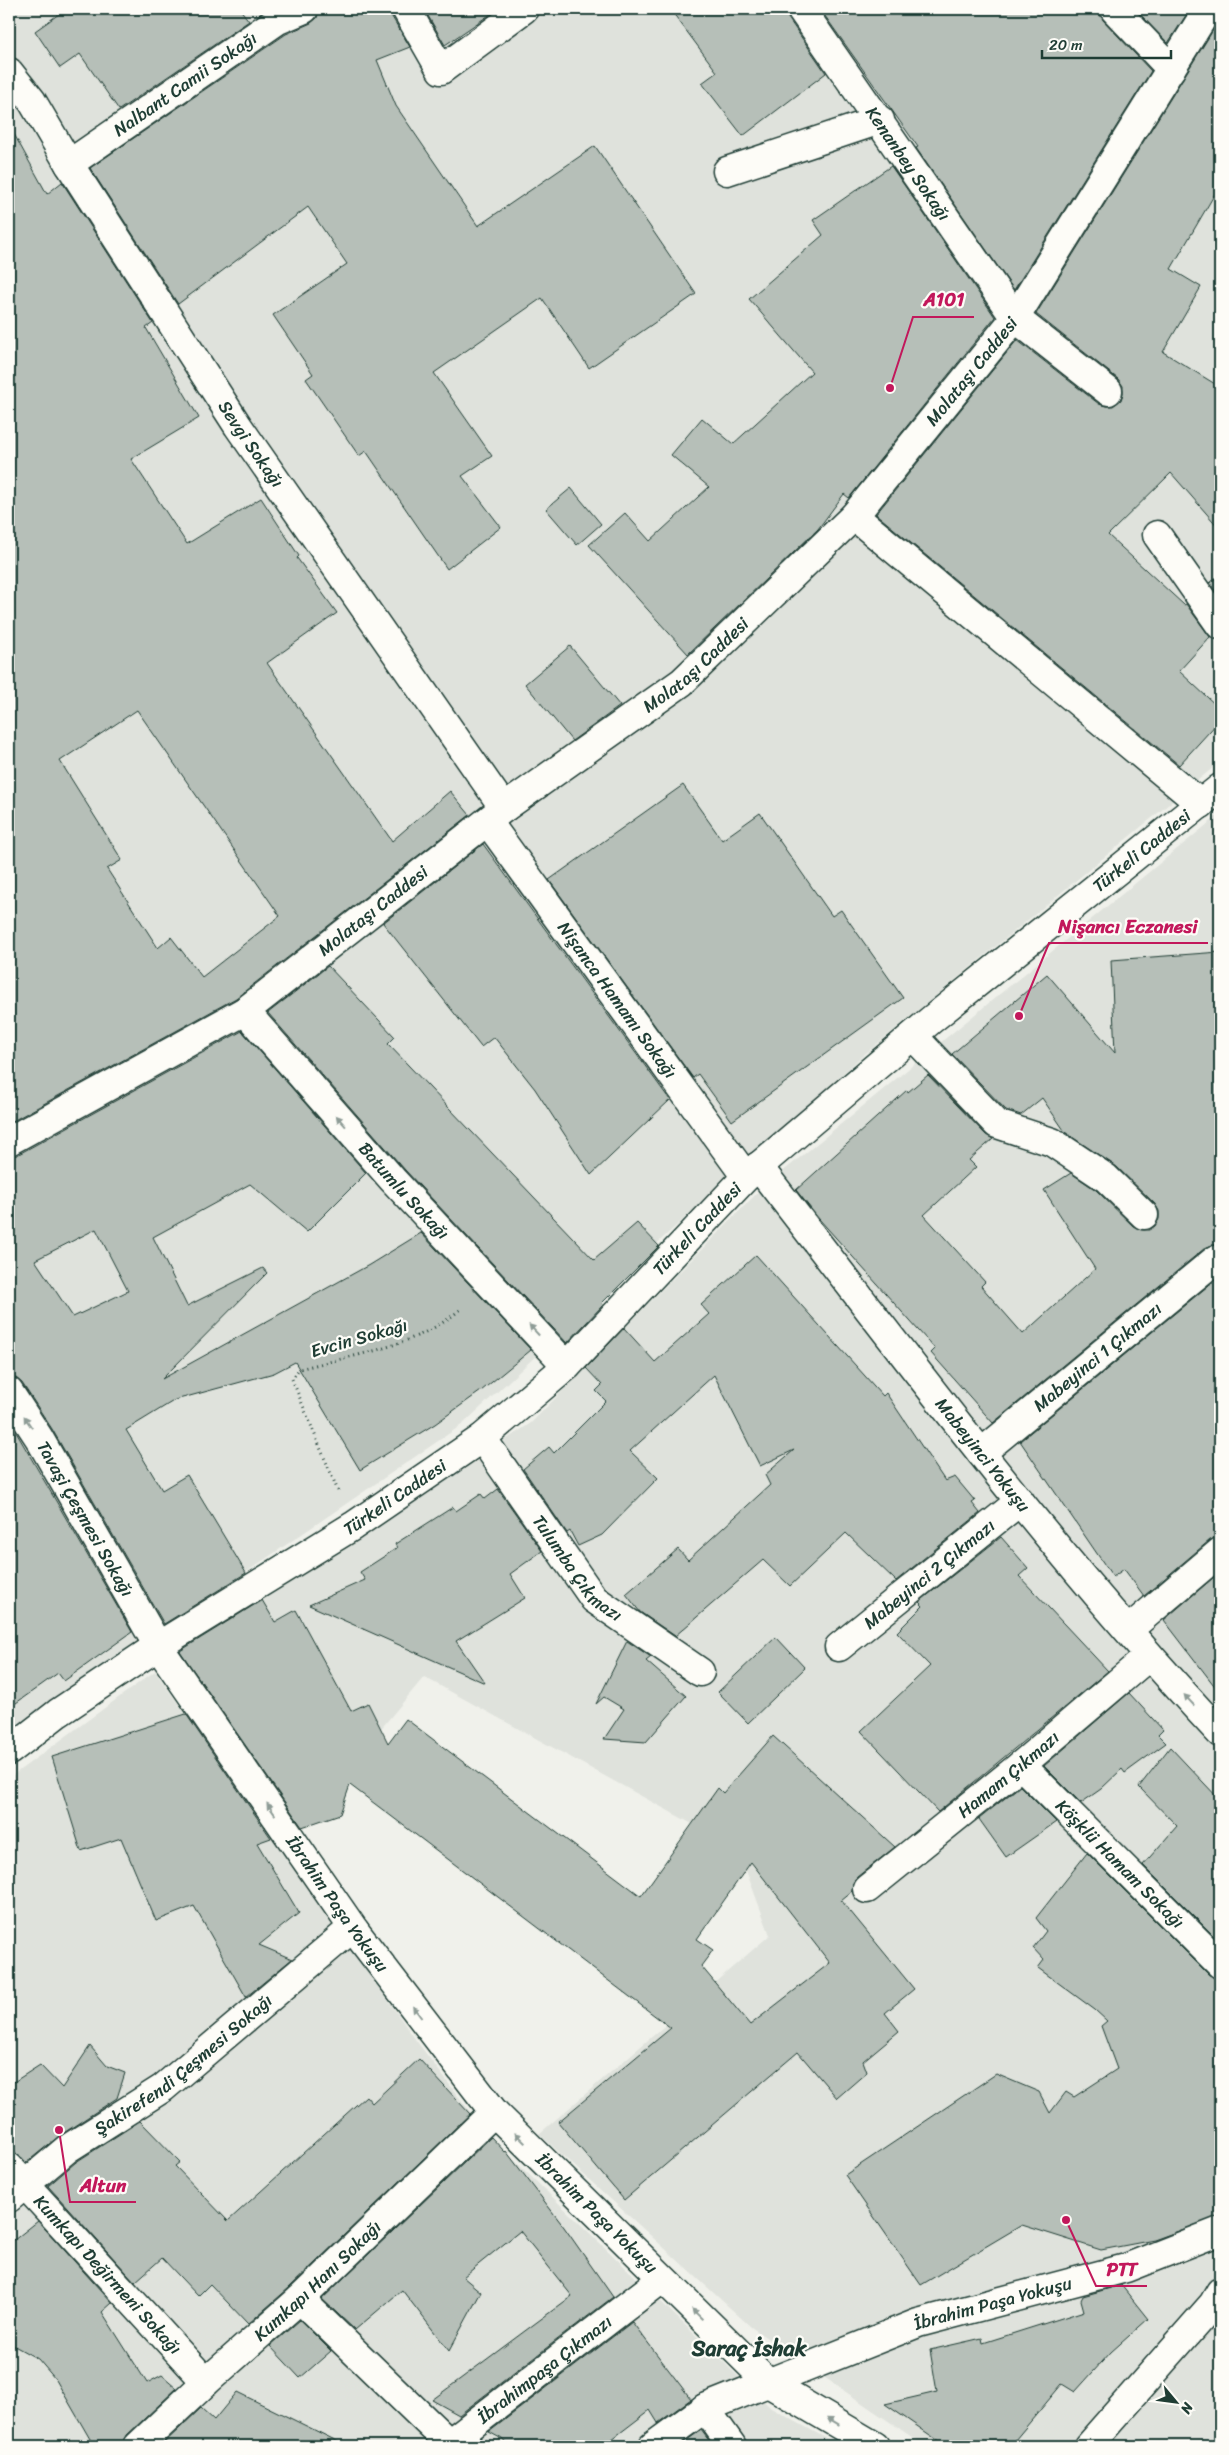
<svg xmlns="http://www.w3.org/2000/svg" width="1229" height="2455" font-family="Sriracha,sans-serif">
<rect width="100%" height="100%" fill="#f0f1eb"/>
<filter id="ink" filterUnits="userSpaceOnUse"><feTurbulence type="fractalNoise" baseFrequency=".02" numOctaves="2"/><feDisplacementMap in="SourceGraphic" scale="10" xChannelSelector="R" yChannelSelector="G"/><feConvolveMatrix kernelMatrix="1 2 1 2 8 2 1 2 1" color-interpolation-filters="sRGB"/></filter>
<g filter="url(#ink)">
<g fill="#dfe2dc">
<path d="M9,9H1220V762L860,1058L630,1268L463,1424L9,1734Z"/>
<path d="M1220,814V2446H925L751,2327L539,2134L770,1935L738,1849L424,1677L304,1821L178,1656L531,1423L759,1191Z"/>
<path d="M155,1671L418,2043L486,2133L771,2408L840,2446H9V1778Z"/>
</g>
<g fill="#b6bfb8" stroke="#1f3d34" fill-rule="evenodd">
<path d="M66,9H240L249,21L119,110L80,54L60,68L35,31Z"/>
<path d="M390,9L392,17L410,47L377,60L396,106L478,226L595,146L696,294L589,368L542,298L434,373L492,456L462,476L501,527L447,569L366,451L359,456L306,379L313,374L273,315L347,264L308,207L178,304L90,168L286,34L311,23L317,18L319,10Z"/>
<path d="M424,9H498L445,45Z"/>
<path d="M670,9H786L788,18L826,73L743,136L702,83L717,72Z"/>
<path d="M820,9H1099L1103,20L1151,71L1014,290L916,148L918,147Z"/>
<path d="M1135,9H1190L1168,43Z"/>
<path d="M1220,19V185L1171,269L1201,287L1163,352L1220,387V529L1171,473L1108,535L1184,605L1186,604L1210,637L1179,671L1220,709V720L1179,765L876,514L1017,340L1099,404L1106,406H1113L1121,400L1123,393V386L1118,379L1036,314Z"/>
<path d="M9,125L47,194L62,182L153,323L146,328L199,418L131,459L187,544L261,498L299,556L297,558L337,613L267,663L392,841L450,791L470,815L236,998L9,1123ZM137,710L280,916L202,977L171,937L158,948L107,869L122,860L60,761Z"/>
<path d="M891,166L995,317L849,498L844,494L818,529L688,654L589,545L625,513L650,541L709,487L671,455L702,418L733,444L812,372L749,299L823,235L813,220Z"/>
<path d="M571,488L601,524L577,545L546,509Z"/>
<path d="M1220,574V598L1210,583Z"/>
<path d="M570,646L620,706L572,741L525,684Z"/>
<path d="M683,785L722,840L760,813L832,916L841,910L903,998L732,1121L698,1074L693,1078L549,880Z"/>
<path d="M483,844L670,1100L591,1175L535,1089L494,1037L481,1047L383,923Z"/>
<path d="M1220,952V1245H1212L1205,1248L993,1423L931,1353L935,1349L819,1219L796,1190L907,1090L908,1092L928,1075L986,1135L993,1139L969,1160L976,1167L924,1215L985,1282L981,1286L1023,1334L1095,1269L1044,1190L1071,1173L1096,1190L1133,1226L1141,1230H1149L1155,1226L1159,1219V1211L1155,1204L1117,1167L1066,1133L1042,1098L1021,1115L1006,1110L952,1054L1047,974L1115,1053L1111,960Z"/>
<path d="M328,966L395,1037L388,1044L594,1260L637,1223L659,1246L602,1303L603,1305L567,1343L405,1170L268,1013Z"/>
<path d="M242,1031L366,1173L307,1232L250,1184L153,1237L187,1306L263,1268L267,1273L162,1379L369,1265L421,1233L531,1350L481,1391L435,1424L360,1470L295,1362L274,1373L175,1400L126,1430L162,1490L187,1475L246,1573L164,1624L52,1429L22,1383L16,1378L9,1376V1157L17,1155ZM96,1229L128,1291L73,1317L35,1260Z"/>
<path d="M756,1255L883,1396L886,1393L945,1481L955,1477L975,1501L972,1503L980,1513L896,1581L846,1533L790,1586L763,1560L675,1636L640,1612L626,1594L678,1549L688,1560L770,1485L765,1475L794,1450L760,1466L714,1375L630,1451L658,1478L602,1535L578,1546L570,1531L567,1533L523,1469L549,1447L554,1453L606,1401L596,1391L602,1385L586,1368L624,1328L655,1362L709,1314L701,1305Z"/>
<path d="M1220,1276V1537L1210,1540L1144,1596L1124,1569L1113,1577L1020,1441Z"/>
<path d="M9,1420L132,1632L64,1681L58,1673L9,1708Z"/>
<path d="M498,1489L542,1551L510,1574L525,1598L456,1641L485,1683L309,1605L365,1580L360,1572L397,1548L395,1544L453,1507L456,1511L481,1494L485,1499Z"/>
<path d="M1001,1537L1028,1568L1019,1576L1108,1671L938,1812L861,1731L930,1666L897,1632L923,1606L919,1602Z"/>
<path d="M1220,1572V1693L1164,1620Z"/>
<path d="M262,1600L275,1622L296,1610L351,1711L368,1703L388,1743L406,1719L641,1896L718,1788L723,1793L773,1736L895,1847L857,1877L853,1883L852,1891L841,1900L914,1989L885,2013L899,2031L863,2061L867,2072L837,2098L798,2052L624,2200L558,2122L671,2028L350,1785L340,1814L302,1827L180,1651ZM751,1862L830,1963L750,2025L701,1966L713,1950L697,1939Z"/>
<path d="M776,1637L805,1668L748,1723L718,1692Z"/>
<path d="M627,1641L651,1657L646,1661L686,1696L646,1742L604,1739L624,1709L604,1697L596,1704Z"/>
<path d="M1129,1693L1163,1730L1158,1735L1166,1743L1125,1773L1122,1769L1101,1789L1081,1803L1044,1766Z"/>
<path d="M186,1714L271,1838L257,1843L299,1913L259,1945L292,1959L246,1997L194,1906L156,1921L121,1838L81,1851L52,1757Z"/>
<path d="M1170,1747L1220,1800V1942L1143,1865L1177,1826L1139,1787Z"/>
<path d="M1020,1786L1056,1822L1006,1857L979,1819Z"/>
<path d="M1087,1853L1209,1975L1220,1979V2216L1154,2240L1101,2250L1022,2225L921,2285L845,2175L996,2074L1039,2092L1050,2113L1066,2092L1074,2097L1117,2069L1101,2026L1107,2021L1095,2010L1038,1968L1044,1960L1033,1948L1046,1931L1036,1918Z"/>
<path d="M90,2046L107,2066L125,2073L117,2098L59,2136L26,2163L14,2152H9V2085L40,2065L62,2088Z"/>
<path d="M419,2059L470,2114L289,2288L248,2324L210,2284L198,2296L162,2258L135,2282L48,2186L76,2162L140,2121L180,2162L175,2166L228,2221L366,2096L372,2103Z"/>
<path d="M491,2137L505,2152L506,2151L564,2227L613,2297L459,2415L432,2400L572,2296L520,2231L463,2277L481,2292L449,2351L402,2290L355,2330L322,2299Z"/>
<path d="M38,2221L112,2303L102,2312L147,2383L162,2375L177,2388L127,2435L123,2446H94L56,2380L38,2359L9,2343V2244Z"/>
<path d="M1121,2285L1148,2319L1111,2352L1075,2392L1062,2384L1010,2446H946L885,2404L937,2392L930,2350L982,2338L983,2343L1084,2311L1081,2300L1083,2296Z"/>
<path d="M300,2320L331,2351L300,2378L270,2346Z"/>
<path d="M632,2322L691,2399L658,2423L650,2410L603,2446H508L502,2439L489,2432Z"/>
<path d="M237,2392L347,2446H161L201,2408L214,2420Z"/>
<path d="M701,2430L713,2446H679Z"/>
</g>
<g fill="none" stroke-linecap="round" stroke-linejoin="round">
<defs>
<g id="pedestrian">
<path d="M913,1036L997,1124L1052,1142L1106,1178L1144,1215"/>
<path id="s1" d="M758,1166C908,1359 1054,1556 1220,1733"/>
<path id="s2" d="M482,1438L594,1599L700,1672"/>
<path id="s3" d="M981,1453L1215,1260"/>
<path d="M1128,1630L1220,1552"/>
<path id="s4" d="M839,1647L1020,1501"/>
<path id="s5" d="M1021,1765L1220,1964"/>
<path id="s6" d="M867,1889L1021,1765L1149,1656"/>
<path id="s7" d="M9,2167L206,2382"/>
<path id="s8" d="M9,2198L67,2149L163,2088L351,1929L355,1931"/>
<path id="s9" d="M300,2299L449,2443L662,2279"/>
<path d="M705,2408L732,2446"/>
<path id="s10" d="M138,2446L206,2382L300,2299L494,2112"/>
<path id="s11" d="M653,2446L705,2408L918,2323L1126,2268L1220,2231"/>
<path d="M1088,2446L1213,2304L1220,2292"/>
</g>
<g id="minor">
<path d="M406,9L441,70L524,9"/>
<path id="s12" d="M801,9L1015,318L1108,391"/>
<path d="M1114,9L1171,69"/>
<path id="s13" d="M9,72L32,101L69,164L238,426L504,808"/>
<path id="s14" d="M69,164L278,20L304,9"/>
<path d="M727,171L880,120"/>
<path d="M854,516L1201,804"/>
<path d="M1157,535L1220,625"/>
<path id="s15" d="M488,822L746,1177"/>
<path id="s16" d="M245,1011L393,1180L567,1366"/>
<path id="s17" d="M9,1141L245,1011L504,808L682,682L854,516L1015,318L1208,9"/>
<path id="s18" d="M9,1392L39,1438L158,1646"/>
</g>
<g id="tertiary">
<path id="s19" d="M158,1646L355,1931L494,2112L770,2384L875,2446"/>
</g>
<g id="secondary">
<path id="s20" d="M9,1751L58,1713L158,1646L353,1526L482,1438L567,1366L746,1177L931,1020L1220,788"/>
</g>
</defs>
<use href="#pedestrian" stroke="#1f3d34" stroke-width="31"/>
<use href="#minor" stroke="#1f3d34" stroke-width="31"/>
<use href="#tertiary" stroke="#1f3d34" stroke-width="31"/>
<use href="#secondary" stroke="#1f3d34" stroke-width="31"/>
<path stroke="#1f3d34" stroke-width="3" stroke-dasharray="1 4" stroke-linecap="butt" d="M338,1491L292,1379L299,1369C353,1355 418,1347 462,1308"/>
<use href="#pedestrian" stroke="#fdfcf7" stroke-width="28"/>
<use href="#minor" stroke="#fdfcf7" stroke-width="28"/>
<use href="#tertiary" stroke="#fdfcf7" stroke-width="28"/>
<use href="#secondary" stroke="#fdfcf7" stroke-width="28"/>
</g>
<defs><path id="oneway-solid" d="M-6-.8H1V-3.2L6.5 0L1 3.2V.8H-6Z" transform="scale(1.25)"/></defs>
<g fill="#8e9c96">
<use href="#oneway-solid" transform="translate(341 1121) rotate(-131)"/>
<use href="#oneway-solid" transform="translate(534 1330) rotate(-133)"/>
<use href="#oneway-solid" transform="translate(28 1422) rotate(-123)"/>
<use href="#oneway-solid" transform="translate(1189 1700) rotate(-133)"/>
<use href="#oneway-solid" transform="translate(271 1809) rotate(-125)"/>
<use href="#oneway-solid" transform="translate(417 2012) rotate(-127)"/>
<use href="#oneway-solid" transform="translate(520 2138) rotate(-135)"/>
<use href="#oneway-solid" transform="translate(697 2314) rotate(-136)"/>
<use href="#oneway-solid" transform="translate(833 2421) rotate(-149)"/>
</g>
</g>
<g text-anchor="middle" stroke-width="4.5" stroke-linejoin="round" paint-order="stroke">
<g font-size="18" fill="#1f3d34" stroke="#fdfcf7">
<text dy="6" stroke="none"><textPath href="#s14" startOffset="141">Nalbant Camii Sokağı</textPath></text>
<text dy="6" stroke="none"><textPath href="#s12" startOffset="188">Kenanbey Sokağı</textPath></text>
<text dy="6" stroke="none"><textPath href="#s17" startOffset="1242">Molataşı Caddesi</textPath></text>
<text dy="6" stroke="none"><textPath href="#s13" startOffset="444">Sevgi Sokağı</textPath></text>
<text dy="6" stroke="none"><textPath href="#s17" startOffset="838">Molataşı Caddesi</textPath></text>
<text dy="6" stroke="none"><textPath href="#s20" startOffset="1452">Türkeli Caddesi</textPath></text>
<text dy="6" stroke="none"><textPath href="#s17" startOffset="432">Molataşı Caddesi</textPath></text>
<text dy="6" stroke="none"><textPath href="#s15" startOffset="220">Nişanca Hamamı Sokağı</textPath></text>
<text dy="6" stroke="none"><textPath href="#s16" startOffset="240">Batumlu Sokağı</textPath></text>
<text dy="6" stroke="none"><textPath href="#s20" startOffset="868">Türkeli Caddesi</textPath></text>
<text transform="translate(359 1338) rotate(-16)" y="6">Evcin Sokağı</text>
<text dy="6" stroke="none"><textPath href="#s3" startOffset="151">Mabeyinci 1 Çıkmazı</textPath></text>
<text dy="6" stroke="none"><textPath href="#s1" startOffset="366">Mabeyinci Yokuşu</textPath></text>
<text dy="6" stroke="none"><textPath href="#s20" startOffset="462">Türkeli Caddesi</textPath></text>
<text dy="6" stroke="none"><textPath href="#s18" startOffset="148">Tavaşi Çeşmesi Sokağı</textPath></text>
<text dy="6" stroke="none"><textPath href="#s2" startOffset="162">Tulumba Çıkmazı</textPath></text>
<text dy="6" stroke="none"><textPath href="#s4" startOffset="116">Mabeyinci 2 Çıkmazı</textPath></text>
<text dy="6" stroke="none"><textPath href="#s6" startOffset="182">Hamam Çıkmazı</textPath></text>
<text dy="6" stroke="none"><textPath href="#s5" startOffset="140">Köşklü Hamam Sokağı</textPath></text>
<text dy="6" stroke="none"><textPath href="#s19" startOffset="314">İbrahim Paşa Yokuşu</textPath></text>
<text dy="6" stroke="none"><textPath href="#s8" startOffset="220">Şakirefendi Çeşmesi Sokağı</textPath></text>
<text dy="6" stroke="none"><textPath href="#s19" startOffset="719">İbrahim Paşa Yokuşu</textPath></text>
<text dy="6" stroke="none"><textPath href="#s7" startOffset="146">Kumkapı Değirmeni Sokağı</textPath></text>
<text dy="6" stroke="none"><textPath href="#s10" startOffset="244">Kumkapı Hanı Sokağı</textPath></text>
<text dy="6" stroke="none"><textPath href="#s11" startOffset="371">İbrahim Paşa Yokuşu</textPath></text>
<text dy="6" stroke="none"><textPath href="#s9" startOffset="328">İbrahimpaşa Çıkmazı</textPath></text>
</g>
<g font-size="22" font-weight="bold" fill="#1f3d34" stroke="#fdfcf7">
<text x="749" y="2356">Saraç İshak</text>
</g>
</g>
<path fill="none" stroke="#c2185b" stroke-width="2" d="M890 388L913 317H974M1019 1016L1049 943H1208M59 2130L70 2202H136M1066 2220L1096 2286H1147"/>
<g fill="#c2185b" stroke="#fdfcf7" stroke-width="2">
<circle cx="890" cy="388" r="5"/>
<circle cx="1019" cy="1016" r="5"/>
<circle cx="59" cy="2130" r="5"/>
<circle cx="1066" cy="2220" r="5"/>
</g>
<g font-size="19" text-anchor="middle" font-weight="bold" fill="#c2185b" stroke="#fdfcf7" stroke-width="4.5" stroke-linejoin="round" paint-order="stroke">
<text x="944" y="306">A101</text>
<text x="1128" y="933">Nişancı Eczanesi</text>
<text x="103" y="2192">Altun</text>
<text x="1122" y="2276">PTT</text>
</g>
<rect width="1229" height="2455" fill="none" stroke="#fdfcf7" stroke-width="30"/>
<rect x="15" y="15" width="1199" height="2425" fill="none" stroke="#1f3d34" stroke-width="2" filter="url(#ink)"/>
<g transform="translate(1176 2402) rotate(119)" stroke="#fdfcf7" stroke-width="4" paint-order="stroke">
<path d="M0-4L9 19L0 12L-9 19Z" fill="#1f3d34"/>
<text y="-8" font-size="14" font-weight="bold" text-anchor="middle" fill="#1f3d34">N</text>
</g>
<path d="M1042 50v8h129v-8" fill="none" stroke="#1f3d34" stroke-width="2.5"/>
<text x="1049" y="50" font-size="15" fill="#1f3d34" stroke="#fdfcf7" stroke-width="4" paint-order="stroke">20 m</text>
</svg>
